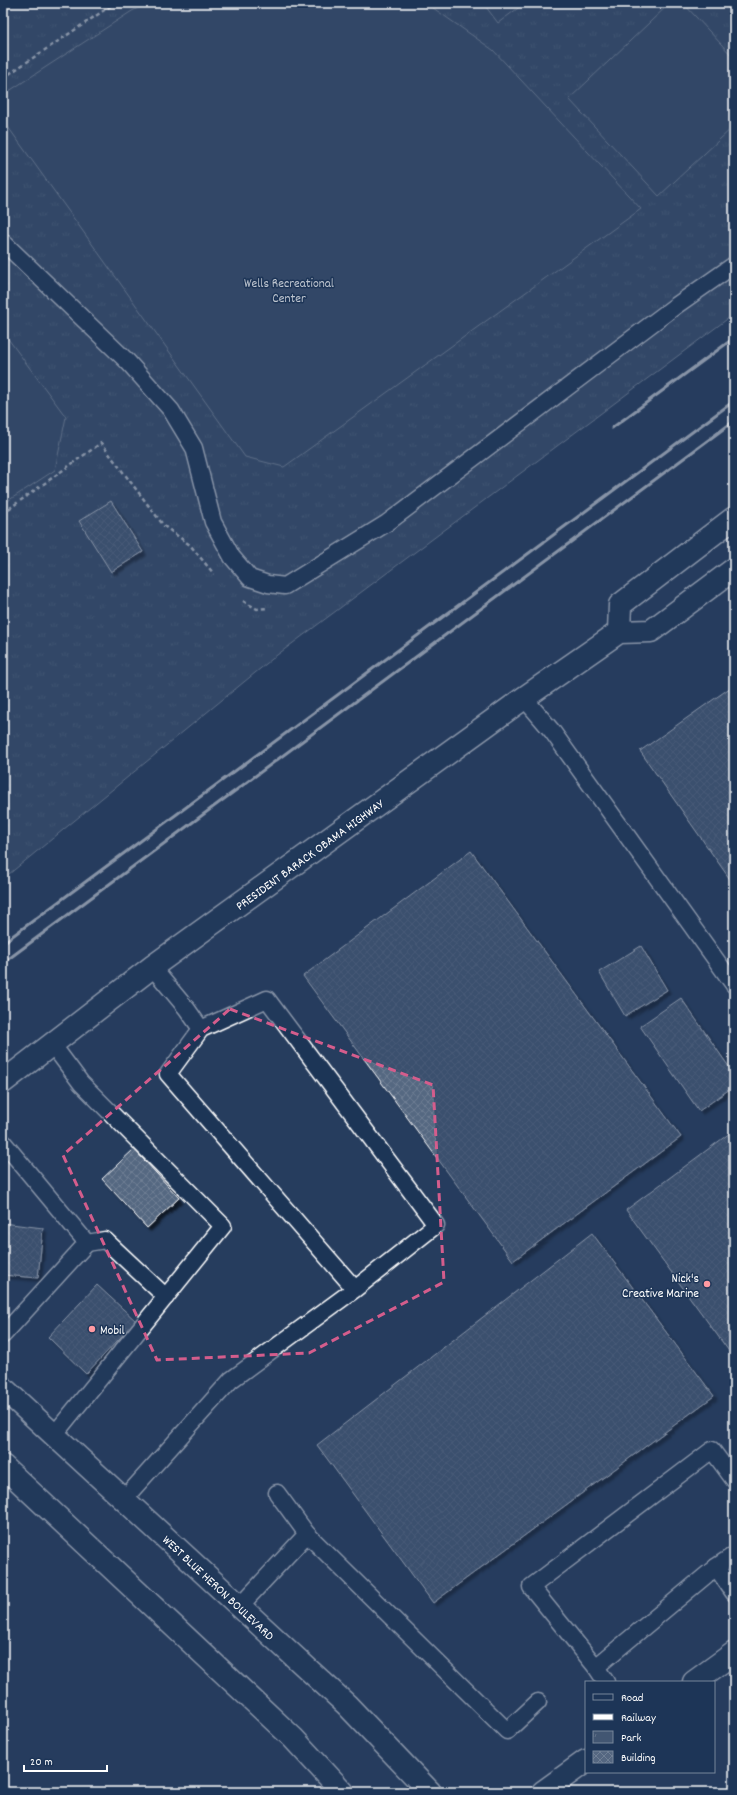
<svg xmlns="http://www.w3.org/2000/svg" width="737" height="1795" font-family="Dekko,sans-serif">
<defs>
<pattern id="park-tufts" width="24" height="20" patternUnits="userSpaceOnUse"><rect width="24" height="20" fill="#425672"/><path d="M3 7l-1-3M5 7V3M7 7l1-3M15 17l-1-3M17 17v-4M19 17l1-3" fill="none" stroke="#5e6f87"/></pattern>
<pattern id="building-cross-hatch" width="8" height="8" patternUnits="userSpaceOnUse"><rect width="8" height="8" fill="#556781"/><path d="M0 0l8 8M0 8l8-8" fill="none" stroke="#6e7e94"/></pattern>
<filter id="shadow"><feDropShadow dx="3.5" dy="3.5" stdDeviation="1" flood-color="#0009"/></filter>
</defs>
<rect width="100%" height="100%" fill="#263d5e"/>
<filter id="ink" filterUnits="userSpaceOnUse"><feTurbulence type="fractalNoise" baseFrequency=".025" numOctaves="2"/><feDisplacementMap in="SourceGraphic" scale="8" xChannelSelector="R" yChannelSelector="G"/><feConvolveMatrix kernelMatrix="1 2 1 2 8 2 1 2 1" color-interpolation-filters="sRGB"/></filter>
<g filter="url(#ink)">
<path fill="url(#park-tufts)" stroke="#a0aab8" d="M3,3H734V314L277,655L3,879Z"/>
<g fill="#425672" stroke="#a0aab8">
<path d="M148,3H426L493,50L641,209L284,467L245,457L3,120V95L132,11Z"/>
<path d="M483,3H525L498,23Z"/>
<path d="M670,3H683L734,58V126L659,196L569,99Z"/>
<path d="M3,332L66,417L55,470L3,504Z"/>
</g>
<g fill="url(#building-cross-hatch)" stroke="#fff" filter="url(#shadow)">
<path d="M111,501L143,552L111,572L79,521Z"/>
<path d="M734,685V885L640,751Z"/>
<path d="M471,851L681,1137L513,1261L303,976Z"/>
<path d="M641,946L667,990L625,1016L599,972Z"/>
<path d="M681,998L734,1074V1086L699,1111L640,1026Z"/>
<path d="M734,1130V1358L626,1210Z"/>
<path d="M134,1149L179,1198L147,1228L102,1179Z"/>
<path d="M3,1223L43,1228L38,1278L3,1275Z"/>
<path d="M592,1233L714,1396L433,1603L317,1445Z"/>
<path d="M97,1285L136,1321L86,1374L48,1337Z"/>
</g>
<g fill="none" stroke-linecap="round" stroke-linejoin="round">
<defs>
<g id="lane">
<path d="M3,242L128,362L171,410L194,448L213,522L232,557L250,578L268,584L285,586L387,523L674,307L734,265"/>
<path d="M524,698L552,731L734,985"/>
<path d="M152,967L187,1009L201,1029"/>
<path d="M52,1044L81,1083L223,1226L54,1435"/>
<path d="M3,1142L87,1243L3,1335"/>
<path d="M87,1243L105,1240L166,1297"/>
<path d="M277,1493L307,1534"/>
<path d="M124,1499L231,1380L355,1289L436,1225L267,999L201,1029L168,1074L355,1289"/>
<path d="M716,1567L734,1593"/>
<path d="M240,1606L307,1534L507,1731L538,1702"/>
<path d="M596,1667L716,1567L734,1555"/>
<path d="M606,1682L596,1667L531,1587L712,1450L734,1480"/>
</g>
<g id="street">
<path d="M694,1682L734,1653"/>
<path d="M543,1792L586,1761"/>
</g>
<g id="secondary">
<path d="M619,632L620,605L734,518"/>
<path d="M3,1082L152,967L524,698L619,632L651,631L734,569"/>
</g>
<g id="primary">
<path d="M3,1388L347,1705L430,1792"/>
<path d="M3,1466L293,1738L343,1792"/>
</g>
</defs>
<use href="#lane" stroke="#fff" stroke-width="19"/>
<use href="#street" stroke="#fff" stroke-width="25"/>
<use href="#secondary" stroke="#fff" stroke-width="25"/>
<use href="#primary" stroke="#fff" stroke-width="25"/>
<g stroke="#fff" stroke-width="2.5" stroke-dasharray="4 3" stroke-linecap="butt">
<path d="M3,78L115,3"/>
<path d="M3,513L101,443L164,526L190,545L214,574"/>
<path d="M243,601L257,609L268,608"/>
</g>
<use href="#lane" stroke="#1d3557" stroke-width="16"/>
<use href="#street" stroke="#1d3557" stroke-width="22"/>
<use href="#secondary" stroke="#1d3557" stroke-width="22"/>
<use href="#primary" stroke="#1d3557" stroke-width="22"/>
<g stroke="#fff" stroke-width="3">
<path d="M612,428L734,338"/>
<path d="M3,943L734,401"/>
<path d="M3,963L734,421"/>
</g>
</g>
</g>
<path d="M0 0H737V1795H0ZM230,1009L433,1085L444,1282L309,1353L157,1360L63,1155Z" fill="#263d5e" fill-opacity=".55" fill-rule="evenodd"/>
<path fill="none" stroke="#d45d8c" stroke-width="3" stroke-dasharray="8 5" stroke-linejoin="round" d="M230,1009L433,1085L444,1282L309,1353L157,1360L63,1155Z"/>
<g fill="#ff9aa2" stroke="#1d3557" stroke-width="1.5">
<circle cx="707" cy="1284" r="4"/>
<circle cx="92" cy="1329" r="4"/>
</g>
<g text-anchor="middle" stroke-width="3" stroke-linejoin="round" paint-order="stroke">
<g font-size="13" fill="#bdc4ce" stroke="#1d3557">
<text x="289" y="287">Wells Recreational<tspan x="289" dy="15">Center</tspan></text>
</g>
<g font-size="13" fill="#fff" stroke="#1d3557">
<text transform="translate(309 854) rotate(-36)" y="5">PRESIDENT BARACK OBAMA HIGHWAY</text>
<text transform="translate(219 1587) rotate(43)" y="5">WEST BLUE HERON BOULEVARD</text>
</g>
<g font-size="13" fill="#fff" stroke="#1d3557" text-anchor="end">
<text x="699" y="1282">Nick's<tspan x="699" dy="15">Creative Marine</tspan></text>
<text x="100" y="1334" text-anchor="start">Mobil</text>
</g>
</g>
<rect width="737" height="1795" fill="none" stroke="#1d3557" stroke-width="16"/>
<rect x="8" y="8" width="721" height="1779" fill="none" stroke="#fff" stroke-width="1.5" filter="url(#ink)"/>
<rect x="585" y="1681" width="130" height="92" fill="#1d3557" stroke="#77869a"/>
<rect x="593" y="1694" width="20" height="6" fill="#1d3557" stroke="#77869a"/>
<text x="621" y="1701" font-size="12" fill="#ffffff">Road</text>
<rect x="593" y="1714" width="20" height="6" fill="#ffffff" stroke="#77869a"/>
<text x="621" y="1721" font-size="12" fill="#ffffff">Railway</text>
<rect x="593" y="1731" width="20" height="12" fill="url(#park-tufts)" stroke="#77869a"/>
<text x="621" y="1741" font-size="12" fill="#ffffff">Park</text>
<rect x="593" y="1751" width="20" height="12" fill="url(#building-cross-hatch)" stroke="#77869a"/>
<text x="621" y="1761" font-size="12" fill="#ffffff">Building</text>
<path d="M24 1765v6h83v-6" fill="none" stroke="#ffffff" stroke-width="2"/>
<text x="30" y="1765" font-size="12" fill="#ffffff" stroke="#1d3557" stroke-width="3" paint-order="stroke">20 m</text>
</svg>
